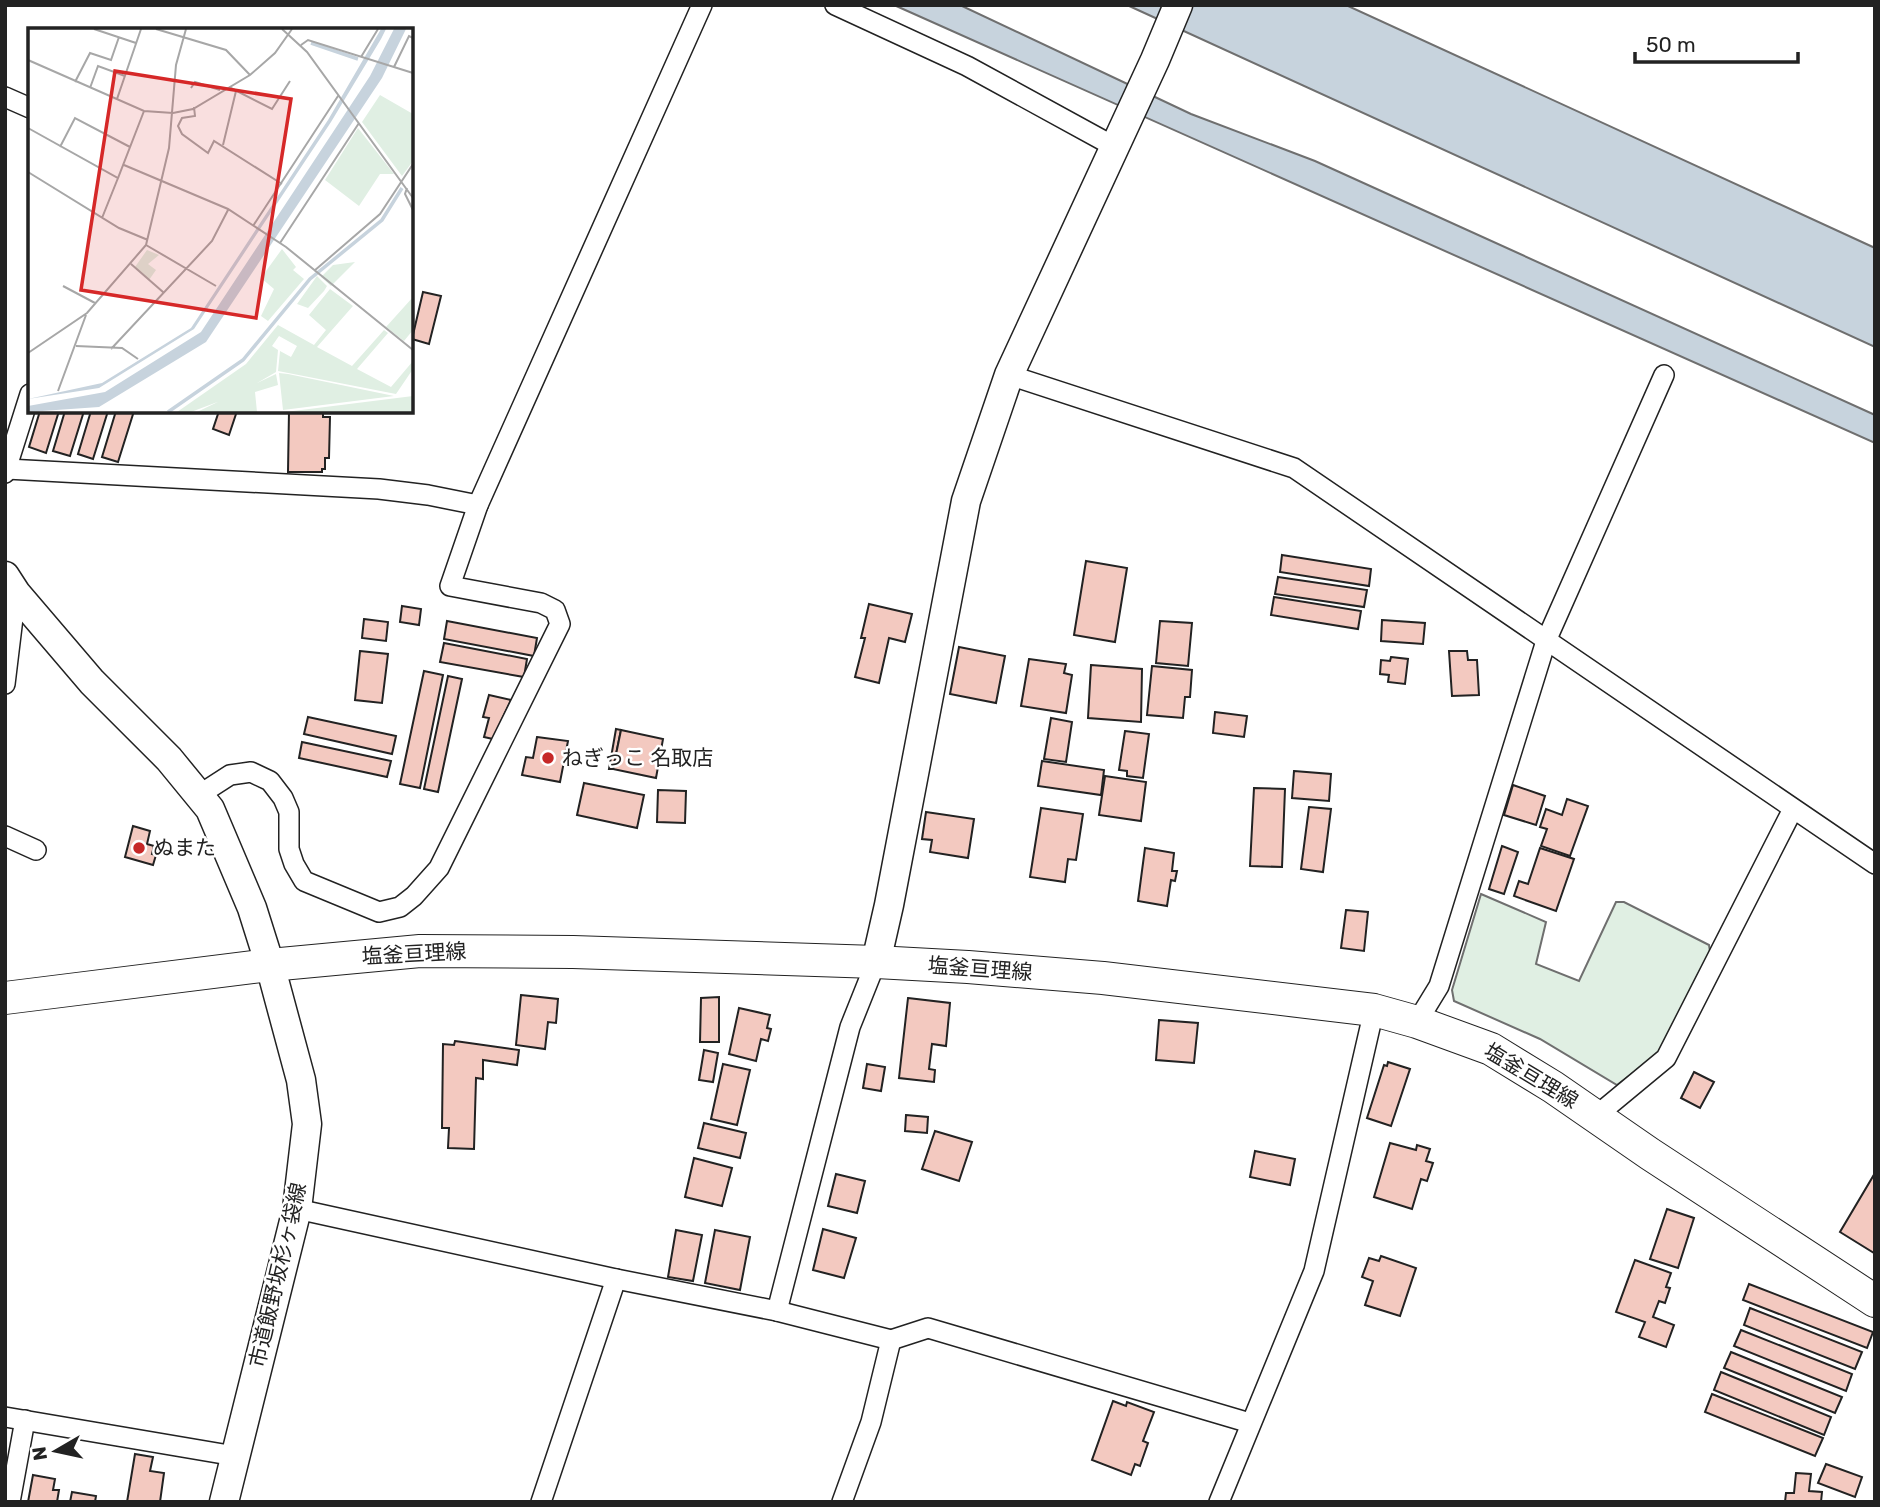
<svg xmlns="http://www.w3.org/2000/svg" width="1880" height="1507" font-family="Rubik,'Noto Sans JP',sans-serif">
<rect width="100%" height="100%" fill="#fff"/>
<path fill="#e0efe3" stroke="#6f6f6f" stroke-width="2" d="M1481,894L1546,922L1536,964L1579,981L1616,902H1624L1709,945L1711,958L1657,1055L1617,1085L1540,1039L1454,1001L1452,990Z"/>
<g fill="#c7d3dd" stroke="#6f6f6f" stroke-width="2">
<path d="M894,5H960L1191,114L1315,161L1875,415V443Z"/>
<path d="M1127,5H1346L1875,248V347Z"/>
</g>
<g fill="#f3c9c0" stroke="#222" stroke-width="2">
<path d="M423,292L441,296L429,344L412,339Z"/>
<path d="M40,411H59L46,453L29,447Z"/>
<path d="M65,411H84L70,456L53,451Z"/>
<path d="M91,411H108L93,459L78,454Z"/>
<path d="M116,411H134L118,462L102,457Z"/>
<path d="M219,411H237L229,435L213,429Z"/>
<path d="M289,411H323V417H330L329,458H325V469H322V472H288Z"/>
<path d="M1282,555L1371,569L1369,586L1280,572Z"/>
<path d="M1086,561L1127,568L1115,642L1074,635Z"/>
<path d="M1278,577L1367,590L1364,607L1275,594Z"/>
<path d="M1274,597L1361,611L1358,629L1271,615Z"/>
<path d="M869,604L912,614L905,642L889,638L879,683L855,677L865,638H861Z"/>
<path d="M402,606L421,609L419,625L400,622Z"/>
<path d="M364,619L388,622L386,641L362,638Z"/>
<path d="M1382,620L1425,623L1423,644L1381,641Z"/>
<path d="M447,621L537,638L534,656L444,639Z"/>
<path d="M1160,621L1192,623L1188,666L1156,663Z"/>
<path d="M444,643L527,659L524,677L440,662Z"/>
<path d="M959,647L1005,656L996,703L950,694Z"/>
<path d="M360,651L388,654L382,703L355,700Z"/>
<path d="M1449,651H1467L1468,660H1477L1479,695L1452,696Z"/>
<path d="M1391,657L1408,659L1405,684L1388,682L1389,675L1380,674L1381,660L1390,661Z"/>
<path d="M1029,659L1066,664L1064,673L1072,675L1066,713L1021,706Z"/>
<path d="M1091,665L1142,669L1141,722L1088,718Z"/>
<path d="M1152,666L1192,670L1190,697H1185L1183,718L1147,715Z"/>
<path d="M424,671L443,675L420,788L400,784Z"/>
<path d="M448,676L462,679L438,792L424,789Z"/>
<path d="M489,695L511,700L493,739L484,737L489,718L483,717Z"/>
<path d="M1215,712L1247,716L1244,737L1213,733Z"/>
<path d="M308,717L396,736L392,754L304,734Z"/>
<path d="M1051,718L1072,722L1066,762L1044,759Z"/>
<path d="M616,729L621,730L613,769H609Z"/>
<path d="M621,730L663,739L656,778L613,769Z"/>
<path d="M1125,731L1149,734L1143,778L1127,776V771L1119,770Z"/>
<path d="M537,737L568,741L560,782L522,775L526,757L533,758Z"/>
<path d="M302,742L391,761L387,777L299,758Z"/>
<path d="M1042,761L1104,770L1101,795L1038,786Z"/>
<path d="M1294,771L1331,774L1329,801L1292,798Z"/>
<path d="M1105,776L1146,782L1141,821L1099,815Z"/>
<path d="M584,783L644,795L637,828L577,815Z"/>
<path d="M1513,785L1545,796L1536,825L1504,815Z"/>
<path d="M1254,788L1285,789L1282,867L1250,866Z"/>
<path d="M658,790L686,791L685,823L657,822Z"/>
<path d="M1567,799L1588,806L1570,856L1541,846L1547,829L1540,827L1546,809L1562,815Z"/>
<path d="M1309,807L1331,809L1323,872L1301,869Z"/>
<path d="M1041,808L1083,814L1076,860L1068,859L1065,882L1030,877Z"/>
<path d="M926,812L974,819L968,858L930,852L932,840L922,839Z"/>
<path d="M133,826L150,831L147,844L154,846L152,854L156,855L153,865L125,857Z"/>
<path d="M1502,846L1518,852L1504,894L1489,889Z"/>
<path d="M1145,848L1174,853L1172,871H1177L1175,881L1171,880L1167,906L1138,901Z"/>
<path d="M1540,848L1574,859L1556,911L1514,896L1519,881L1528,884Z"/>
<path d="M1346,910L1368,912L1364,951L1341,948Z"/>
<path d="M521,995L558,999L556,1023L548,1022L545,1049L516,1045Z"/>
<path d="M719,997V1042H700L701,998Z"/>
<path d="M908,998L950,1003L946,1046L932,1044L929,1069L935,1070L934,1082L899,1078Z"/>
<path d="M739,1008L770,1015L767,1028L771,1029L768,1041L761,1039L756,1061L729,1054Z"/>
<path d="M1159,1020L1198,1023L1194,1063L1156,1060Z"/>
<path d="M455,1041L519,1050L517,1065L483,1060V1079L476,1078L474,1149L448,1148L449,1128H442L443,1044L454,1045Z"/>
<path d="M704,1050L718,1053L713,1082L699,1080Z"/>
<path d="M1388,1062L1410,1069L1391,1126L1367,1118L1384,1065L1387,1066Z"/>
<path d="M723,1064L750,1070L737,1125L711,1119Z"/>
<path d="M867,1064L885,1067L881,1091L863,1088Z"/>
<path d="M1694,1072L1714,1082L1700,1108L1681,1098Z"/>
<path d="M906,1115L928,1117L927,1133L905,1131Z"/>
<path d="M704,1123L746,1133L740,1158L698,1148Z"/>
<path d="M935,1131L972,1142L959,1181L922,1169Z"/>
<path d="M1390,1143L1416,1150L1417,1145L1430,1149L1426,1161L1433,1163L1427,1181L1421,1179L1412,1209L1374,1197Z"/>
<path d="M1255,1151L1295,1159L1290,1185L1250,1177Z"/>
<path d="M694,1158L732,1168L722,1206L685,1197Z"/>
<path d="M1875,1173V1252L1874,1253L1840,1232Z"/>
<path d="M836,1174L865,1181L857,1213L828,1206Z"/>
<path d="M1667,1209L1694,1218L1678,1268L1650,1259Z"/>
<path d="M823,1229L856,1238L844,1278L813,1270Z"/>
<path d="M676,1230L702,1235L693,1281L668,1277Z"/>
<path d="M715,1230L750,1237L740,1290L705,1283Z"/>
<path d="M1381,1256L1416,1268L1400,1316L1365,1305L1373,1281L1362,1277L1369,1258L1379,1261Z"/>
<path d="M1635,1260L1671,1273L1666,1287L1670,1288L1665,1303L1659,1301L1653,1317L1674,1325L1666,1347L1639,1337L1645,1322L1616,1312Z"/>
<path d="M1749,1284L1873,1332L1867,1348L1743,1300Z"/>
<path d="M1750,1308L1862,1352L1855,1369L1744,1325Z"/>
<path d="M1741,1330L1852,1374L1846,1391L1734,1346Z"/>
<path d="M1731,1352L1842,1397L1835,1413L1724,1368Z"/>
<path d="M1721,1372L1831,1417L1824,1435L1714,1390Z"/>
<path d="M1712,1394L1823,1438L1815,1456L1705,1412Z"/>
<path d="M1113,1401L1126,1406L1127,1402L1154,1412L1143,1441L1148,1443L1140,1466L1135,1464L1131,1475L1092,1460Z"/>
<path d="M135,1454L153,1457L150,1471L164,1473L160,1502H127Z"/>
<path d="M1826,1464L1862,1477L1855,1497L1818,1483Z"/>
<path d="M1796,1473L1811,1474L1809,1491L1822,1492L1821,1502H1785L1786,1493H1794Z"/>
<path d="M33,1475L55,1479L53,1490H59L57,1502H28Z"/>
<path d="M72,1492L96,1496L95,1502H70Z"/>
</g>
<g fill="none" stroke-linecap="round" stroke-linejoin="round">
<defs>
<g id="street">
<path d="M835,5L967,66L1115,147"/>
<path d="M5,97L30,108"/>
<path d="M1009,375L1294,468L1875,864"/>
<path d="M7,469L379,489L428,495L478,505"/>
<path d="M5,473L30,394"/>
<path d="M5,684L16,593"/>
<path d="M199,795L230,775L251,772L270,781L283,798L289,812V849L294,864L304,881L379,912L400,907L414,896L439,868L560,624L555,610L541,603L450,586L478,505L702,5"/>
<path d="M5,836L36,850"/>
<path d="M1417,1022L1439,986L1546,641L1664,375"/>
<path d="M1596,1116L1666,1058L1793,809"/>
<path d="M297,1209L616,1279L777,1311L891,1340L871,1422L842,1502"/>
<path d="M777,1311L850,1027L876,962"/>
<path d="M891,1340L928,1328L1250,1423"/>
<path d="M5,1417L235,1456"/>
<path d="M10,1502L25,1420"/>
<path d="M541,1502L616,1279"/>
<path d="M1219,1502L1314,1271L1374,1010"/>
</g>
<g id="secondary">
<path d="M5,576L16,593L92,682L169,759L210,809L252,908L270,965L301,1080L307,1124L297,1209L224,1502"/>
<path d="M876,962L889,905L966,501L1009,375L1155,60L1178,5"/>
</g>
<path id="primary" d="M5,998L270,965L420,951L573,952L876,962L968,967L1103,978L1374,1010L1417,1022L1491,1049L1553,1087L1650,1154L1875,1301"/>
</defs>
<use href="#street" stroke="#222" stroke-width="22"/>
<use href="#secondary" stroke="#222" stroke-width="31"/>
<use href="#primary" stroke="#222" stroke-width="34"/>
<use href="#street" stroke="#fff" stroke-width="19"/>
<use href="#secondary" stroke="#fff" stroke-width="28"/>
<use href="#primary" stroke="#fff" stroke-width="32"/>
</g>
<g fill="#c62828" stroke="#fff" stroke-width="2.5">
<circle cx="548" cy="758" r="7"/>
<circle cx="139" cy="848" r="7"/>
</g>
<g text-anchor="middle" stroke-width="5" stroke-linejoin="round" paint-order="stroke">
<g font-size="21" fill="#222" stroke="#fff" text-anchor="start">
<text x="562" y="765">ねぎっこ 名取店</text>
<text x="153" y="855">ぬまた</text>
</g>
<g font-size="21" fill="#222" stroke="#fff">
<text transform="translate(414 954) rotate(-3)" y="7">塩釜亘理線</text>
<text transform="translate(980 969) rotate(4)" y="7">塩釜亘理線</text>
<text transform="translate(1531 1076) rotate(31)" y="7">塩釜亘理線</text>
<text transform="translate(278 1275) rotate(-77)" y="7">市道飯野坂杉ヶ袋線</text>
</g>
</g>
<g transform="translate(28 28)">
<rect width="385" height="385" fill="#fff"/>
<path d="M352,67L385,86V133L374,148L334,94ZM330,100L366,146H352L331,178L297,152ZM254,221L268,239L265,242L276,251L240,293L233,288L246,261L233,250ZM119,222L131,227L120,236L128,242L121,252L107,239ZM327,234L303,258L293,249L305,237ZM289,248L299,258L296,263L280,280L269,276ZM302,261L325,278L289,319L324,338L356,302L360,305L329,341L363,359L385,333V341L368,366L250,343L252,323L263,329L269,318L251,308L244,318L250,322L248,344L208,367L163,384H149L218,336L250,297L286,317L298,302L281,287ZM385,269V302L376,313L358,299ZM251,345L260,346L366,368L255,382ZM248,346L250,357L227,364L229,384H169ZM385,368V384H257Z" fill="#e0efe3"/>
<path d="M353,1H358L353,11L303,94L166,301L71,360L0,371L74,355L163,300L300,92ZM366,1H378L354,50L178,314L71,379L0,384V378L77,364L173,304L342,48Z" fill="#c7d3dd"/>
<path fill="none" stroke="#c7d3dd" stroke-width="3.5" d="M283,15L330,31M140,384L215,332L282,251L354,192L374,160"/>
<path fill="none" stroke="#a7a7a7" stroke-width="2" d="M66,1L108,15M128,1L198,22L222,47M254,1L279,24L385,170M273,17L280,12L385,45M333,29L350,1M0,32L116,83L145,85L165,81L222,47L247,25L264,1M366,39L381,8L385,10M47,54L62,25L83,32L91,9M201,59L244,81L262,53M62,60L70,38L97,48M163,60L167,54L192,62M89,71L113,1M166,79L167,88L154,90L150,98L154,106L180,125L186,113L254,156M0,100L90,150L116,83M195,117L208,63M32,119L47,90L102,119M96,137L200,181L258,219L385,322M0,144L91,200L120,212M379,160L377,166L385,182M74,190L90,150M225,198L310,68M252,215L331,95M118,217L188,258M103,236L135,264M286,243L352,186L385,136M35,258L67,275M48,318L94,320L110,331M83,321L184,213L200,182M0,325L59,285L118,217L141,120L148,37L158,1M30,363L58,287"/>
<path fill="#d62828" fill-opacity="0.15" stroke="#d62828" stroke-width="3.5" d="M87,43L263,71L228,290L53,262Z"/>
<rect width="385" height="385" fill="none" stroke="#222" stroke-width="3.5"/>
</g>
<rect width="1880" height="1507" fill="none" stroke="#222222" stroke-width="14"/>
<g transform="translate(56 1451) rotate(261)" stroke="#ffffff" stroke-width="5" paint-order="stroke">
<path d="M0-5L12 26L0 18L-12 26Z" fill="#222222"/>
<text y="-10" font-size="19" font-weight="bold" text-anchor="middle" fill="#222222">N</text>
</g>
<path d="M1635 52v10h163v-10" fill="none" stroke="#222222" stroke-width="3.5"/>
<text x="1646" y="52" font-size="21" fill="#222222" stroke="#ffffff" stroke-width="5" paint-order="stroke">50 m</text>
</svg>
